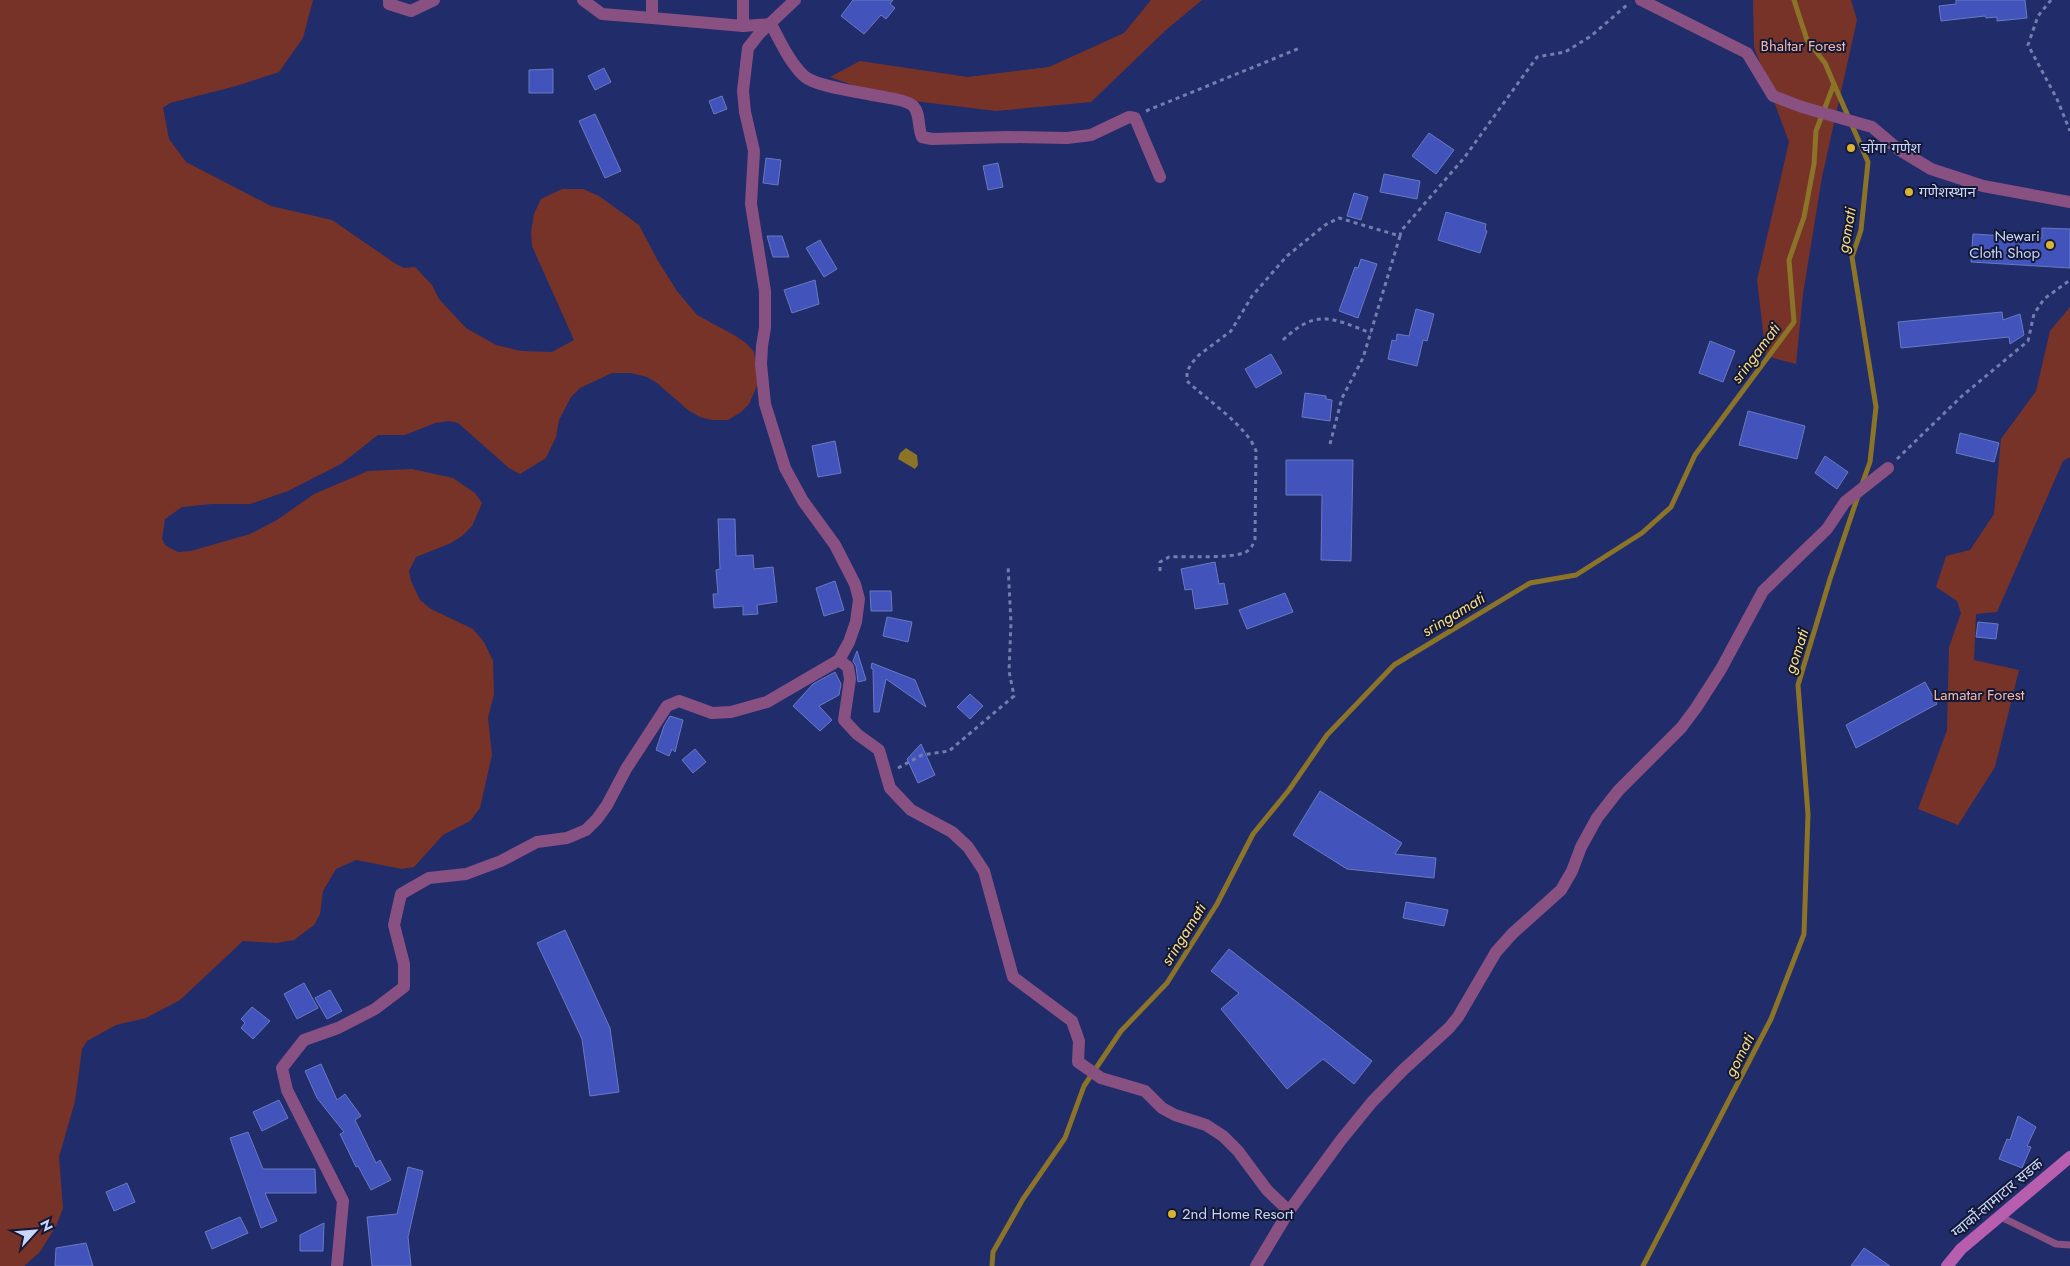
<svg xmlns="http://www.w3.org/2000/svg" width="2070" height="1266" font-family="Jost,'Noto Sans Devanagari',sans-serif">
<rect width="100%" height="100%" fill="#212c6a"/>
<g fill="#783328">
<path d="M0,0H313L303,38L279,72L236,86L170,103L163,108L169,139L186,162L271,206L332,220L396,264L404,268L415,267L432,285L439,299L466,328L496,345L521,351L552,352L574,340L532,246L531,232L534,214L541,199L562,189H583L599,196L639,225L658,261L677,291L697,315L734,335L746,343L754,352L758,376L757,386L749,404L741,412L728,420H712L700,417L688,410L657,383L647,377L631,373H612L580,388L571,397L559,420L556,437L546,458L520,474L509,468L458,423L449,421L435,423L405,435H378L341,464L288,491L250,504H212L182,507L165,519L162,539L166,546L178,552L191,551L250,534L277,520L314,494L368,471L412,469L453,478L475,493L482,503L472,526L462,536L451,543L416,557L409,571L411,581L420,600L431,609L473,629L484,642L493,661L494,694L488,718L492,755L480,808L470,821L443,835L414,867L402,869L356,860L336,869L323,891L320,914L314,925L294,940L277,943L243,941L180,1000L146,1018L116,1025L87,1041L82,1049L75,1101L59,1157L63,1208L57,1224L40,1252L24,1266H0Z"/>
<path d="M1151,0H1202L1166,30L1091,102L996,111L889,98L830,77L860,61L968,77L1049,67L1124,33Z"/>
<path d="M1753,0H1851L1857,20L1822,177L1803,294L1796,364L1766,356L1757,280L1789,142L1754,47Z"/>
<path d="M2070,307V457L2063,461L1997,612L1976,614L1974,660L2019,670L1995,767L1958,825L1918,809L1947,730L1949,647L1961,613L1957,601L1936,587L1946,556L1970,550L1994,514L2001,439L2036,391L2050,331Z"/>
</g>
<path fill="#8b7327" d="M906,448L917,455L918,465L915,469L898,459L900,453Z"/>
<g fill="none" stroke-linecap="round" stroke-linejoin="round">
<g stroke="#8b7327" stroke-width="5">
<path d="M1834,84L1868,162L1861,230L1852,257L1876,407L1870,462L1862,484"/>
<path d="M992,1266L993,1252L1023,1199L1065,1138L1084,1086L1121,1031L1167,983L1217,904L1253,834L1289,790L1327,735L1394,665L1530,583L1576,575L1642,533L1671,507L1695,455L1794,322L1789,260L1804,217L1814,164L1816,131L1834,84L1825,63L1807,40L1794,0"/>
<path d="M1643,1266L1771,1019L1804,934L1808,814L1798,685L1830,579L1858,496"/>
</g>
</g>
<g fill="#4254bb" stroke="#687ac0">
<path d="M853,0H893L890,4L895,8L886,19L881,15L864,34L841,16Z"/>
<path d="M1956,0H2025L2027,18L1997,21V17L1986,18L1985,16L1941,21L1939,6L1956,4Z"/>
<path d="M604,68L611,82L595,90L588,76Z"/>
<path d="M553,69V93H529V70Z"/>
<path d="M722,96L727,109L714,114L709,101Z"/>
<path d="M595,114L621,171L605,178L579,121Z"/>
<path d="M1429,133L1454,150L1436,174L1412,156Z"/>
<path d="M766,158L781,160L778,185L763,183Z"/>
<path d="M998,163L1003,187L988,190L983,166Z"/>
<path d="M1384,174L1420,181L1417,199L1380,192Z"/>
<path d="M1354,193L1368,197L1361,220L1347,216Z"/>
<path d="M1446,212L1486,224L1485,230L1487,231L1480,253L1438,240Z"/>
<path d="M2042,228L2070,229V268L1971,262L1973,234L2042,238Z"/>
<path d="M767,236H782L789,257H773Z"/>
<path d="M820,240L837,269L824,277L806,248Z"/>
<path d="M1361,259L1377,264L1358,318L1339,311L1355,267L1358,268Z"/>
<path d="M815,280L819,304L792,313L784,290Z"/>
<path d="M1416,309L1434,314L1427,341L1423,340L1417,366L1388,359L1392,340L1396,341L1397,334L1409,336Z"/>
<path d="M2002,312L2003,320L2020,314L2024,335L2010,344L2009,337L1901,348L1898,322Z"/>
<path d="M1710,341L1735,351L1723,382L1699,373Z"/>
<path d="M1271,354L1282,373L1256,388L1245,369Z"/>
<path d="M1305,393L1326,396V399L1332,400L1330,421L1302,417Z"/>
<path d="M1748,411L1805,426L1797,459L1739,445Z"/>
<path d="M1960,433L1999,443L1994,462L1956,453Z"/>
<path d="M835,441L841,473L818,477L812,446Z"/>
<path d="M1825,456L1848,472L1837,489L1815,473Z"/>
<path d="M1286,460H1353L1351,561L1321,560L1322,495H1286Z"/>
<path d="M718,519H735L736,556L753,555L754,569L773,567L777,602L757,605L758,614L743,615V606L714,608L713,594H718L716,570L720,569Z"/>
<path d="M1215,562L1219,584L1224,583L1228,604L1195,609L1192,589L1185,590L1181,569Z"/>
<path d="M835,581L844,610L824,616L816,588Z"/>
<path d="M870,591H891L892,611H871Z"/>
<path d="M1285,593L1293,612L1247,629L1239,610Z"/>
<path d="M887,617L912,622L908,642L883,636Z"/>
<path d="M1978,622L1998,624L1996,639L1976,637Z"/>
<path d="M857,651L866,680L858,682L856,666L853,661Z"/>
<path d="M872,663L915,680L926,707L886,679L879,712H874L873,669L871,668Z"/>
<path d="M835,672L841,684L839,695L819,706L832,720L820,731L793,706L813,684Z"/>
<path d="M1925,682L1937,704L1856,748L1846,725Z"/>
<path d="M970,694L983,706L970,719L957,707Z"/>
<path d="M670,716L683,720L675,752L672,749L669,756L656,750L664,726Z"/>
<path d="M921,744L935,775L918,783L907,759Z"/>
<path d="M695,749L706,762L693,773L682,760Z"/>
<path d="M1320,791L1402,843L1395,854L1436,858L1434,878L1347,869L1293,835Z"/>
<path d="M1406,902L1448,910L1444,926L1403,918Z"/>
<path d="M565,930L610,1028L619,1092L590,1096L582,1039L537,943Z"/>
<path d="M1229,949L1372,1061L1354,1084L1323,1059L1287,1089L1221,1009L1239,993L1211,971Z"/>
<path d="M304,983L318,1008L297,1019L284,994Z"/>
<path d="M330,990L342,1011L327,1019L315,998Z"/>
<path d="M252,1007L270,1021L253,1039L241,1028L245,1023L241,1019Z"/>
<path d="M321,1064L337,1100L345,1094L361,1116L355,1120L376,1163L380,1160L391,1180L371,1190L358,1166L356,1167L340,1134L344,1132L317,1098L305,1071Z"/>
<path d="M279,1100L288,1118L262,1131L253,1112Z"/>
<path d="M2018,1116L2036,1127L2027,1146L2031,1147L2022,1168L1999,1159L2007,1139L2010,1140Z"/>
<path d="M248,1132L263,1169H315L316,1193H265L277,1221L261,1228L230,1138Z"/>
<path d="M408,1167L423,1171L408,1237L411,1266H372L367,1217L397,1214Z"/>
<path d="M127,1183L135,1202L114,1211L106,1192Z"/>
<path d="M240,1217L248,1233L212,1249L205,1232Z"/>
<path d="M324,1223L323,1251H300V1235Z"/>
<path d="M86,1243L93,1266H55L56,1248Z"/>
<path d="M1864,1248L1890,1266H1851Z"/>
</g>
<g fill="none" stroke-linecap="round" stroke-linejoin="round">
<g stroke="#737eb0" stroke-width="3" stroke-dasharray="4 4" stroke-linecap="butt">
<path d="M2051,0L2038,16L2028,45L2057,99L2070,131"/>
<path d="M1146,111L1300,48"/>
<path d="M1283,340C1317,308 1331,318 1371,333"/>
<path d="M1330,444L1342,398L1363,358L1400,236"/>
<path d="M1897,459L1962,396L2028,341L2034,314L2044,299L2070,280"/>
<path d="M1160,571V562L1169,557C1186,556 1231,559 1246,552C1251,549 1253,545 1255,539L1256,451C1248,427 1206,399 1187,381V372L1191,364L1199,355L1231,331L1252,296L1287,256L1325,225L1339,218L1400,236L1401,231L1464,158L1537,57L1565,52L1591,36L1627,5"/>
<path d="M898,768L922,755L949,751L1014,696L1009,671L1011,623L1008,565"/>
</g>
<path stroke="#895182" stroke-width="7" d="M1999,1216L2056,1244L2070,1245"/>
<g stroke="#895182" stroke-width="12">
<path d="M389,0V4L411,11L434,0"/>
<path d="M583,0L602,14L652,18"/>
<path d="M652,0V18L743,26"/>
<path d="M743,0V26L771,24C780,41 790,63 804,76C816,87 861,92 878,96C888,98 904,99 912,105C921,112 917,126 922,137L932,139L1009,137L1067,138L1091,135L1129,117L1135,118L1160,177"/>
<path d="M1641,0L1747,53L1773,96L1802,107L1872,127L1898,149L1931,169L1983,186L2070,202"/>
<path d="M839,660L848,667L850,679L844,720L857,734L879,750L890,788L911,810L952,832L968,847L984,871L1013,977L1072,1021L1079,1041L1078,1062L1101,1078L1145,1091L1162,1108L1175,1115L1206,1125L1223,1136L1238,1151L1267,1190L1289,1211"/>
<path d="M337,1266L343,1201L287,1090L282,1068L304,1040L338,1028L375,1009L404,987V964L394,925L401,894L429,878L466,874L501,861L537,842L567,838L586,830L597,819L607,805L626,769L667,706L679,701L712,713L731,712L767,702L839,660L849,642L856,622L859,599L855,584L835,545L803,501L785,468L765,404L761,364L762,346L765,328V291L751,204L754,151L745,112L743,91L748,48L759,34L795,0"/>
<path d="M1256,1266L1289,1211L1341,1140L1372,1102L1403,1070L1449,1028L1458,1017L1496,952L1512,934L1561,890L1572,871L1581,847L1597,818L1618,791L1681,728L1696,708L1721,669L1763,591L1827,529L1845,502L1888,468"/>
</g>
<path stroke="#b85eae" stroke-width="12" d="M1947,1266L1961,1249L2070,1157"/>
</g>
<g fill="#d9b334" stroke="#131934" stroke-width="2">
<circle cx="1851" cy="148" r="5"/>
<circle cx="1909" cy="192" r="5"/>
<circle cx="2050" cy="245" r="5"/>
<circle cx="1172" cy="1214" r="5"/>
</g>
<g text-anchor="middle" stroke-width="4" stroke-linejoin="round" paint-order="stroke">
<g font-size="15" fill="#f5b5a8" stroke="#131934">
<text x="1803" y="51">Bhaltar Forest</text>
<text x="1979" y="700">Lamatar Forest</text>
</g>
<g font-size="15" fill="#c9d5fb" stroke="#131934" text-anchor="start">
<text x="1861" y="153">चोंगा गणेश</text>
<text x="1919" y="197">गणेशस्थान</text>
<text x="2040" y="241" text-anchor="end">Newari<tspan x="2040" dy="17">Cloth Shop</tspan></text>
<text x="1182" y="1219">2nd Home Resort</text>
</g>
<g font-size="15" fill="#c9d5fb" stroke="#131934">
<text transform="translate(1997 1198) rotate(-40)" y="5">ग्वार्को-लामाटार सडक</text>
</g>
<g font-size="16" font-style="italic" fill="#fadc81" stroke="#131934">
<text transform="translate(1846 230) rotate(-80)" y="6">gomati</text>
<text transform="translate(1755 353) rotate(-53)" y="6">sringamati</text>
<text transform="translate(1453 614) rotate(-31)" y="6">sringamati</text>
<text transform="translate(1796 651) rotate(-72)" y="6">gomati</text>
<text transform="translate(1183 934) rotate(-58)" y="6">sringamati</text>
<text transform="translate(1739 1055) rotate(-63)" y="6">gomati</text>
</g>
</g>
<g transform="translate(35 1231) rotate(64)" stroke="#131934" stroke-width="4" paint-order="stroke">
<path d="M0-4L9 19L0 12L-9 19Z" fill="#c9d5fb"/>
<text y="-8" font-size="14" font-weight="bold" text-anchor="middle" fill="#c9d5fb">N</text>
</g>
</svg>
